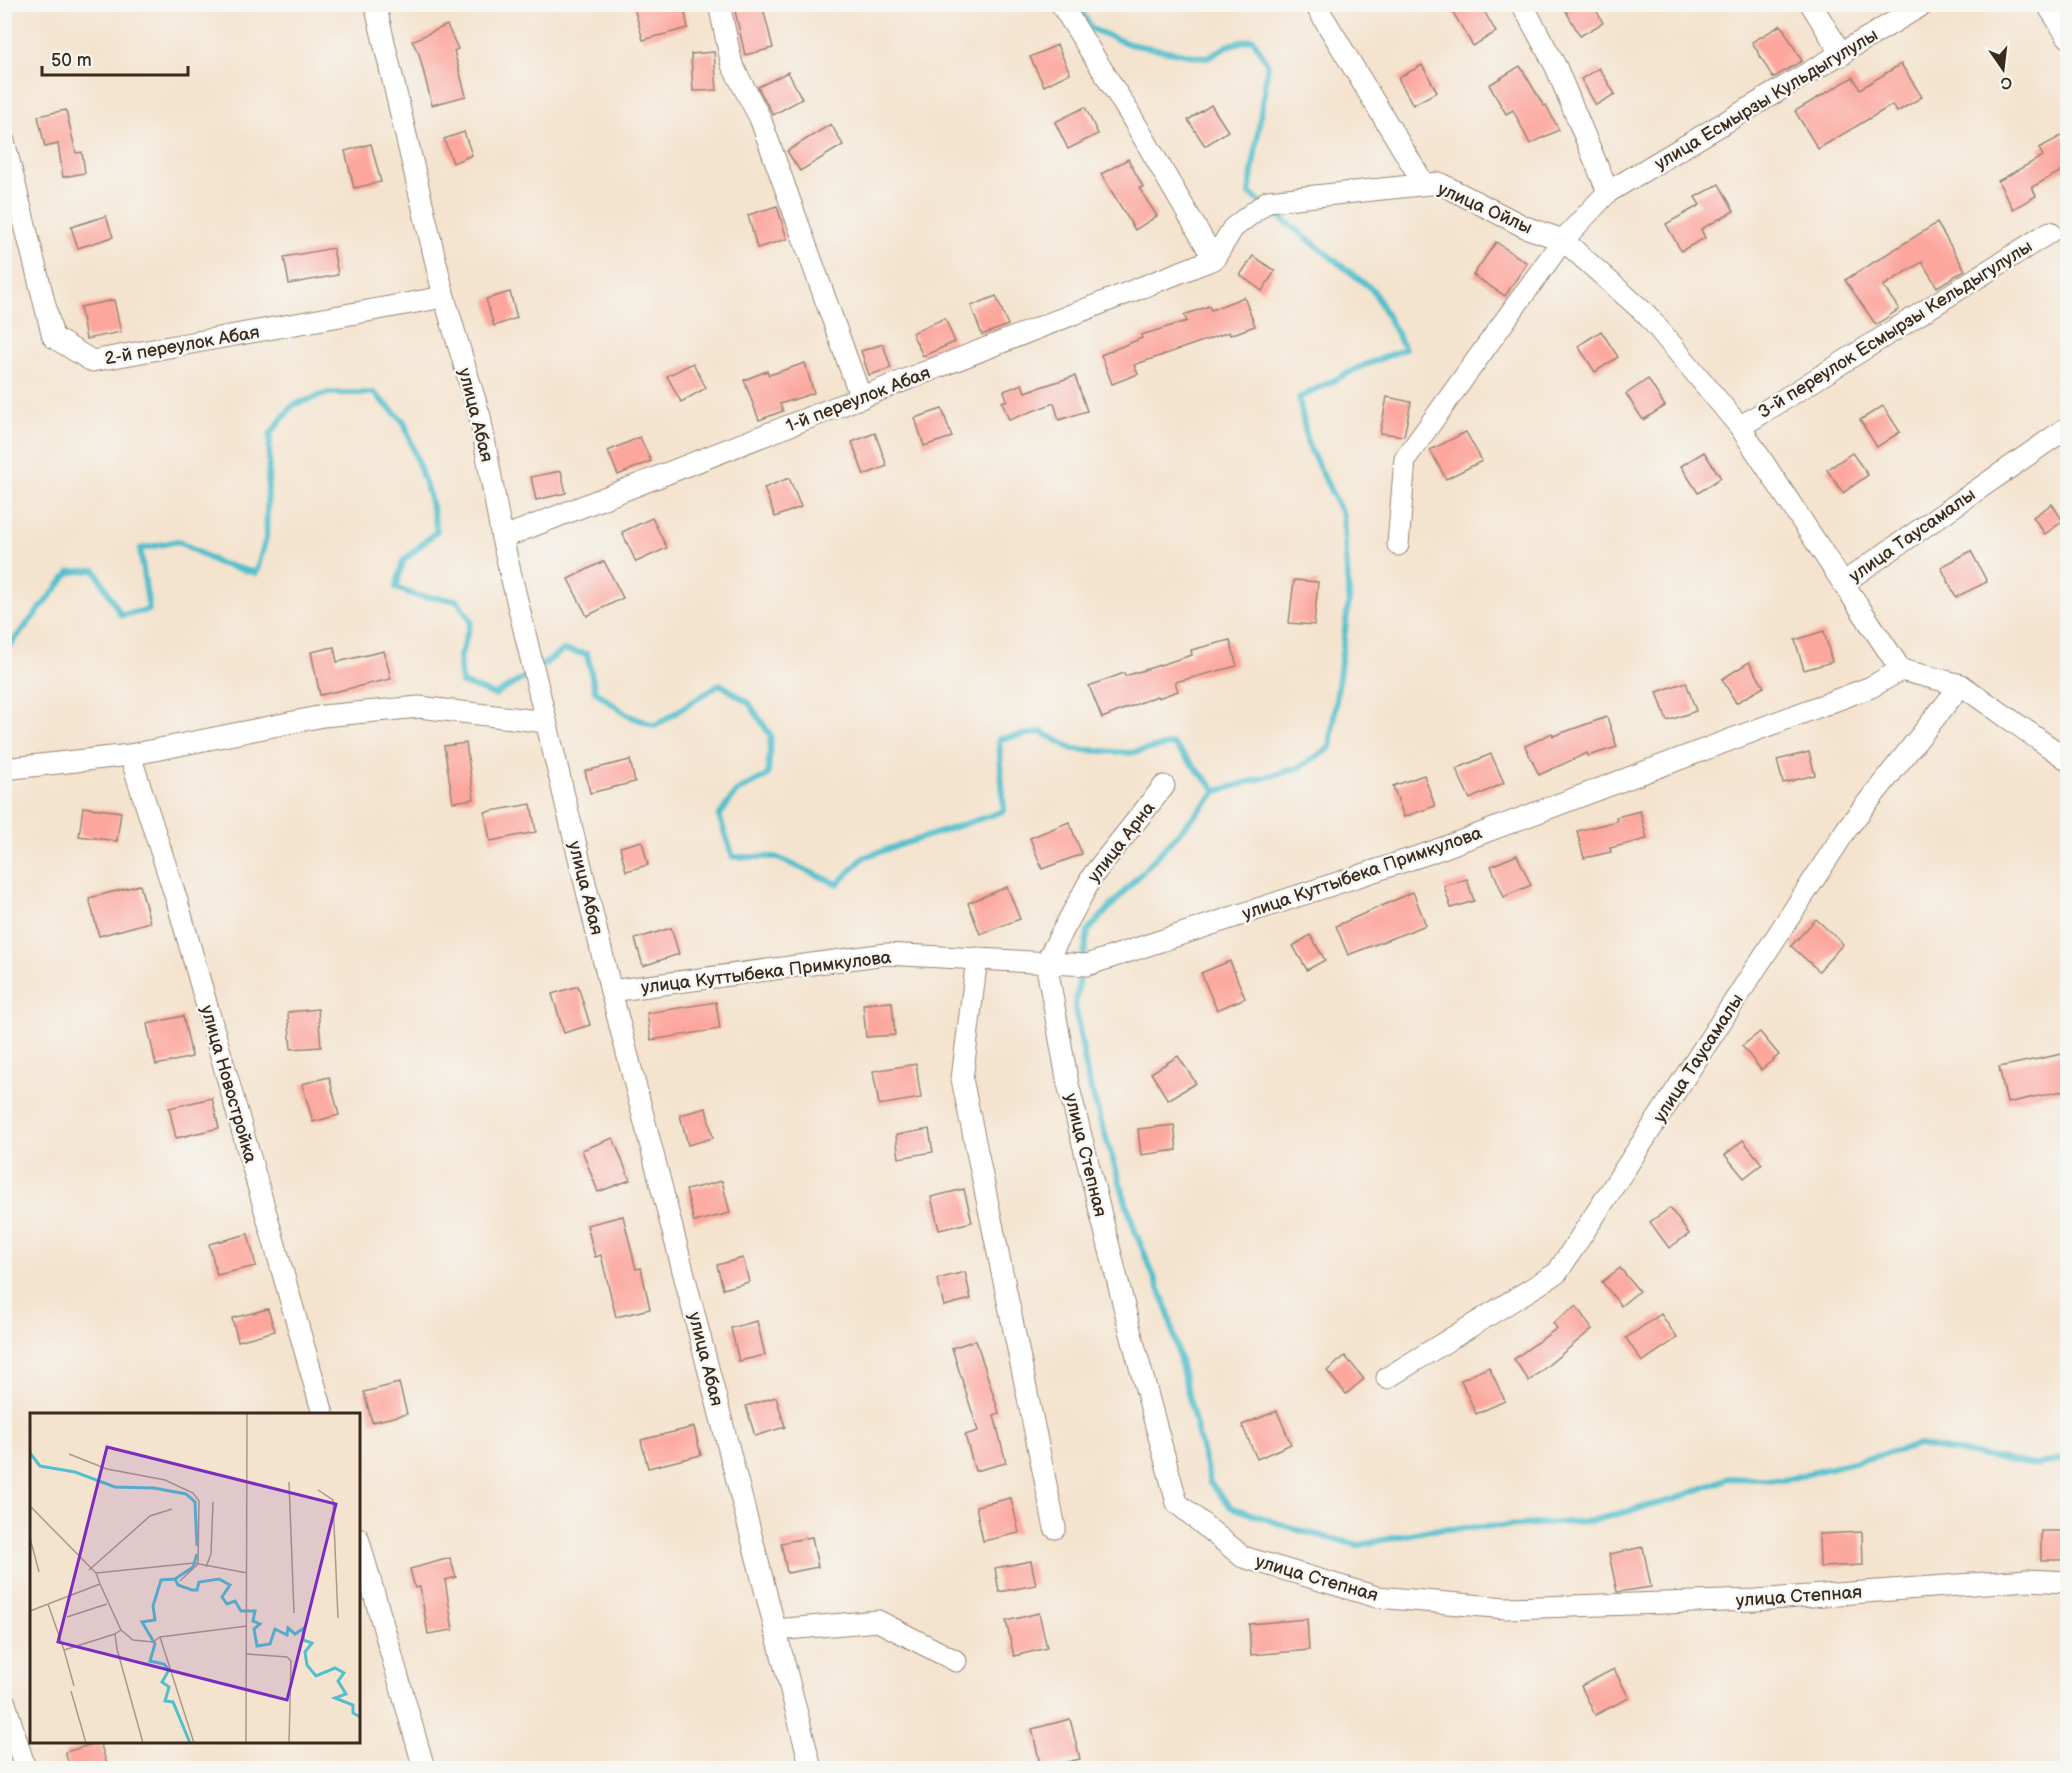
<svg xmlns="http://www.w3.org/2000/svg" width="2072" height="1773" font-family="'Balsamiq Sans',sans-serif">
<rect width="100%" height="100%" fill="#f6f6f2"/>
<filter id="ink" filterUnits="userSpaceOnUse"><feTurbulence type="fractalNoise" baseFrequency=".0167" numOctaves="2"/><feDisplacementMap in="SourceGraphic" scale="12" xChannelSelector="R" yChannelSelector="G"/><feConvolveMatrix kernelMatrix="1 2 1 2 8 2 1 2 1" color-interpolation-filters="sRGB"/></filter>
<filter id="wash" filterUnits="userSpaceOnUse"><feTurbulence type="fractalNoise" baseFrequency=".008" numOctaves="4" result="noise"/><feDisplacementMap in="SourceGraphic" scale="24" xChannelSelector="R" yChannelSelector="G"/><feGaussianBlur stdDeviation="1.35" result="paint"/><feColorMatrix in="noise" values="0 0 0 0 0 0 0 0 0 0 0 0 0 0 0 0 0 1.4 0 .05"/><feComposite in="paint" operator="in"/></filter>
<g filter="url(#wash)">
<rect width="100%" height="100%" fill="#f4e3ce"/>
<g fill="none" stroke-linecap="round" stroke-linejoin="round">
<g stroke="#53bfcc" stroke-width="6">
<path d="M1077,4L1092,29L1129,44L1206,58L1229,45L1253,39L1268,65L1249,193L1373,290L1405,349L1360,367L1299,398L1308,445L1343,515L1349,599L1330,748L1298,768L1217,791L1088,931L1075,1006L1088,1080L1135,1231L1167,1308L1210,1483L1231,1507L1301,1531L1359,1545L1430,1530L1590,1521L1672,1500L1729,1478L1784,1480L1919,1445L2035,1465L2068,1458"/>
<path d="M4,641L10,645L70,572L95,570L121,615L149,610L140,549L178,541L218,563L256,573L266,538L270,434L293,405L328,393H374L404,422L430,498L437,531L403,561L396,588L417,596L457,600L471,621L459,660L462,683L495,695L530,674"/>
<path d="M539,668L563,650L587,654L595,691L627,715L655,726L720,684L749,703L771,736L768,775L736,792L719,816L733,857H775L838,884L864,857L1004,811L999,739L1042,732L1073,749L1130,753L1173,744L1217,791"/>
</g>
</g>
<g id="blocks">
<g fill="#fca69d">
<path d="M633,4H683L688,28L643,40Z"/>
<path d="M762,4L773,48L745,55L735,11Z"/>
<path d="M1448,4H1480L1496,32L1473,46Z"/>
<path d="M1562,4H1593L1603,23L1580,36Z"/>
<path d="M447,25L458,49L454,51L466,96L432,105L419,54L412,41Z"/>
<path d="M1781,25L1802,61L1773,78L1752,42Z"/>
<path d="M1057,45L1070,73L1044,86L1030,57Z"/>
<path d="M714,52L717,90L693,91L691,54Z"/>
<path d="M1901,64L1922,97L1897,112L1892,105L1818,149L1795,111L1853,77L1860,89Z"/>
<path d="M1422,65L1437,92L1413,105L1398,78Z"/>
<path d="M1520,66L1544,106L1546,105L1559,130L1530,144L1513,110L1506,114L1489,85Z"/>
<path d="M1599,68L1615,94L1596,105L1581,79Z"/>
<path d="M788,72L802,99L773,115L758,87Z"/>
<path d="M1211,105L1228,131L1205,146L1188,120Z"/>
<path d="M1085,107L1098,134L1068,149L1055,122Z"/>
<path d="M66,110L76,153L82,152L85,173L63,177L58,144L45,147L38,116Z"/>
<path d="M831,124L843,145L800,171L787,151Z"/>
<path d="M464,132L472,155L453,163L444,139Z"/>
<path d="M2063,135L2067,143V168L2032,187L2036,196L2013,209L1998,181L2043,156L2039,148Z"/>
<path d="M371,144L381,182L354,188L345,151Z"/>
<path d="M1128,159L1143,187L1139,188L1157,216L1135,230L1101,174Z"/>
<path d="M1719,184L1734,211L1701,229L1705,238L1681,251L1666,224L1700,205L1695,197Z"/>
<path d="M777,206L787,239L757,248L748,215Z"/>
<path d="M106,216L113,237L78,248L71,227Z"/>
<path d="M1937,223L1965,270L1937,287L1922,262L1883,286L1899,309L1876,325L1845,280Z"/>
<path d="M1496,242L1527,263L1505,296L1473,275Z"/>
<path d="M333,248L338,275L289,284L284,257Z"/>
<path d="M1253,256L1275,271L1262,291L1240,275Z"/>
<path d="M510,292L517,318L494,326L486,299Z"/>
<path d="M996,296L1008,325L982,335L971,306Z"/>
<path d="M1244,297L1255,326L1230,335L1229,332L1134,365L1138,374L1112,384L1101,355L1142,338L1141,335L1187,321L1184,315L1209,306L1211,310Z"/>
<path d="M114,300L121,332L86,339L80,307Z"/>
<path d="M945,318L955,342L923,356L912,333Z"/>
<path d="M1601,331L1618,357L1595,372L1578,346Z"/>
<path d="M883,344L891,368L869,375L861,351Z"/>
<path d="M693,363L706,388L681,402L667,376Z"/>
<path d="M805,363L814,393L780,404L783,411L759,420L744,380L767,371L769,375Z"/>
<path d="M1075,376L1087,411L1059,420L1054,403L1009,420L1002,402L1007,400L1004,391L1022,384L1025,392Z"/>
<path d="M1648,379L1665,406L1643,420L1626,394Z"/>
<path d="M1387,397L1411,402L1404,436L1380,433Z"/>
<path d="M1883,406L1900,432L1877,447L1860,420Z"/>
<path d="M942,409L952,437L924,446L915,418Z"/>
<path d="M1466,432L1482,461L1446,479L1430,450Z"/>
<path d="M875,433L887,466L864,475L852,442Z"/>
<path d="M640,437L651,461L618,475L608,451Z"/>
<path d="M1704,452L1721,478L1698,493L1681,466Z"/>
<path d="M1852,453L1868,475L1843,493L1827,470Z"/>
<path d="M561,471L566,493L536,500L531,477Z"/>
<path d="M789,478L801,507L775,517L764,488Z"/>
<path d="M2052,504L2063,521L2045,534L2033,517Z"/>
<path d="M652,518L667,548L636,562L622,532Z"/>
<path d="M1971,551L1987,582L1956,597L1941,567Z"/>
<path d="M604,561L623,598L587,616L568,579Z"/>
<path d="M1294,580L1318,582L1314,625L1289,623Z"/>
<path d="M1824,631L1832,662L1804,670L1795,640Z"/>
<path d="M1230,640L1237,666L1175,682L1178,691L1158,698L1157,696L1102,718L1089,686L1124,673L1125,676L1192,655L1191,650Z"/>
<path d="M334,647L337,662L384,651L391,679L320,695L311,652Z"/>
<path d="M1749,662L1764,687L1736,703L1722,679Z"/>
<path d="M1686,682L1696,711L1667,721L1657,692Z"/>
<path d="M1607,717L1617,747L1588,756L1587,753L1539,775L1525,746L1552,733L1553,736Z"/>
<path d="M466,743L474,799L453,802L444,746Z"/>
<path d="M1809,752L1815,775L1783,783L1777,760Z"/>
<path d="M1491,754L1504,783L1470,799L1456,769Z"/>
<path d="M630,760L635,782L590,793L585,771Z"/>
<path d="M1424,775L1435,806L1404,817L1393,786Z"/>
<path d="M531,804L536,832L490,841L485,812Z"/>
<path d="M83,807L121,812L117,841L79,836Z"/>
<path d="M1640,811L1647,839L1610,848L1611,852L1584,858L1577,831L1617,821L1616,817Z"/>
<path d="M1069,822L1082,854L1042,869L1030,838Z"/>
<path d="M642,841L648,865L626,871L620,847Z"/>
<path d="M1517,855L1531,885L1504,897L1491,866Z"/>
<path d="M1467,879L1474,901L1451,908L1444,886Z"/>
<path d="M140,885L150,922L99,936L89,898Z"/>
<path d="M1007,887L1020,919L980,934L968,903Z"/>
<path d="M1413,892L1426,925L1348,955L1336,926Z"/>
<path d="M1816,919L1843,944L1819,971L1791,946Z"/>
<path d="M671,928L679,954L643,966L635,939Z"/>
<path d="M1310,935L1325,960L1307,970L1293,946Z"/>
<path d="M1230,961L1245,998L1217,1010L1201,973Z"/>
<path d="M578,986L590,1025L564,1033L552,994Z"/>
<path d="M716,1002L720,1029L651,1040L647,1013Z"/>
<path d="M892,1002L895,1035L866,1037L863,1004Z"/>
<path d="M318,1009L321,1047L291,1049L288,1012Z"/>
<path d="M183,1016L192,1057L156,1065L147,1024Z"/>
<path d="M1760,1032L1779,1055L1761,1070L1742,1046Z"/>
<path d="M2067,1053V1090L2007,1103L1999,1067Z"/>
<path d="M1178,1056L1196,1083L1168,1100L1151,1073Z"/>
<path d="M916,1064L921,1098L879,1105L873,1071Z"/>
<path d="M329,1077L339,1115L313,1122L302,1084Z"/>
<path d="M212,1098L219,1128L176,1138L169,1108Z"/>
<path d="M706,1108L713,1138L688,1145L680,1115Z"/>
<path d="M1174,1125L1177,1150L1141,1155L1138,1129Z"/>
<path d="M929,1129L933,1152L899,1158L896,1135Z"/>
<path d="M613,1138L630,1180L598,1192L582,1150Z"/>
<path d="M1743,1140L1762,1164L1744,1178L1725,1155Z"/>
<path d="M722,1181L730,1213L694,1222L686,1190Z"/>
<path d="M964,1189L972,1222L939,1230L931,1197Z"/>
<path d="M1670,1208L1689,1234L1669,1248L1650,1222Z"/>
<path d="M623,1216L636,1269L641,1268L650,1309L616,1317L601,1255L595,1257L587,1225Z"/>
<path d="M248,1234L256,1266L217,1275L209,1244Z"/>
<path d="M743,1258L749,1282L723,1289L717,1265Z"/>
<path d="M1620,1268L1639,1291L1621,1306L1602,1282Z"/>
<path d="M965,1272L971,1299L944,1306L937,1279Z"/>
<path d="M1576,1306L1592,1329L1529,1381L1514,1359L1557,1328L1553,1323Z"/>
<path d="M268,1309L275,1331L238,1341L232,1318Z"/>
<path d="M1661,1314L1677,1338L1642,1362L1626,1338Z"/>
<path d="M757,1321L765,1355L739,1361L731,1328Z"/>
<path d="M976,1340L999,1413L994,1415L1006,1463L975,1471L965,1435L978,1431L952,1348Z"/>
<path d="M1345,1356L1364,1379L1346,1394L1327,1371Z"/>
<path d="M1489,1367L1505,1401L1476,1414L1461,1380Z"/>
<path d="M399,1383L407,1414L372,1422L364,1392Z"/>
<path d="M776,1397L785,1427L755,1436L746,1406Z"/>
<path d="M1277,1411L1291,1444L1257,1459L1242,1425Z"/>
<path d="M694,1427L701,1455L648,1468L641,1440Z"/>
<path d="M1011,1498L1019,1533L983,1541L976,1506Z"/>
<rect x="2041" y="1531" width="26" height="29"/>
<path d="M1862,1532L1863,1565L1820,1567L1819,1534Z"/>
<path d="M812,1537L818,1567L787,1573L781,1543Z"/>
<path d="M1643,1547L1651,1587L1617,1592L1609,1554Z"/>
<path d="M450,1558L456,1577L445,1580L453,1630L428,1634L420,1587L415,1588L410,1569Z"/>
<path d="M1031,1561L1036,1585L999,1592L995,1568Z"/>
<path d="M1039,1613L1047,1648L1014,1656L1006,1621Z"/>
<path d="M1307,1619L1309,1650L1251,1655L1249,1624Z"/>
<path d="M1614,1669L1629,1698L1595,1715L1581,1686Z"/>
<path d="M1070,1719L1080,1759L1041,1768L1032,1729Z"/>
<path d="M100,1742L108,1768H70L65,1752Z"/>
</g>
</g>
</g>
<g filter="url(#ink)">
<use href="#blocks" fill-opacity="0" stroke="#988676" stroke-width="1.5"/>
<g fill="none" stroke-linecap="round" stroke-linejoin="round">
<defs>
<g id="minor">
<path d="M375,4L444,297L480,417L502,538L611,991L811,1768"/>
<path d="M719,4L732,65L760,118L861,398"/>
<path d="M1061,4L1128,111L1214,259L1233,228L1268,201L1439,183L1525,227L1563,240L1647,315L1740,427L1843,583"/>
<path d="M1315,4L1424,184"/>
<path d="M1811,4L1842,55"/>
<path d="M2047,4L2068,37"/>
<path d="M4,141L53,337L92,361L444,297"/>
<path d="M1608,192L1924,4"/>
<path d="M1740,427L2050,232"/>
<path d="M502,538L1214,259"/>
<path d="M1398,545L1405,459L1563,240L1608,192L1556,67L1522,4"/>
<path d="M1901,670L1843,583L2068,427"/>
<path d="M130,755L177,901L323,1414"/>
<path d="M4,769L130,755L323,716L419,707L546,722"/>
<path d="M1164,786L1093,875L1046,962L1068,1084L1130,1330L1177,1503L1243,1557L1377,1597L1506,1608L1756,1600L2027,1580L2068,1582"/>
<path d="M977,958L962,1079L1055,1528"/>
<path d="M611,991L886,954L1087,965L1429,853L1871,687L1901,670L1961,685L2068,760"/>
<path d="M1387,1378L1557,1273L1848,827L1961,685"/>
<path d="M358,1538L424,1768"/>
<path d="M775,1630L878,1621L956,1661"/>
<path d="M4,1700L25,1768"/>
</g>
</defs>
<use href="#minor" stroke="#988676" stroke-width="23"/>
<use href="#minor" stroke="#fff" stroke-width="21"/>
</g>
</g>
<g text-anchor="middle" stroke-width="5" stroke-linejoin="round" paint-order="stroke">
<g font-size="18" fill="#3b2a1e" stroke="#f6f6f2">
<text transform="translate(1766 99) rotate(-31)" y="6">улица Есмырзы Кульдыгулулы</text>
<text transform="translate(1485 208) rotate(24)" y="6">улица Ойлы</text>
<text transform="translate(1895 329) rotate(-32)" y="6">3-й переулок Есмырзы Кельдыгулулы</text>
<text transform="translate(182 345) rotate(-10)" y="6">2-й переулок Абая</text>
<text transform="translate(858 399) rotate(-21)" y="6">1-й переулок Абая</text>
<text transform="translate(476 415) rotate(76)" y="6">улица Абая</text>
<text transform="translate(1912 535) rotate(-35)" y="6">улица Таусамалы</text>
<text transform="translate(1121 842) rotate(-52)" y="6">улица Арна</text>
<text transform="translate(1362 873) rotate(-19)" y="6">улица Куттыбека Примкулова</text>
<text transform="translate(586 888) rotate(76)" y="6">улица Абая</text>
<text transform="translate(766 972) rotate(-7)" y="6">улица Куттыбека Примкулова</text>
<text transform="translate(1698 1058) rotate(-57)" y="6">улица Таусамалы</text>
<text transform="translate(229 1084) rotate(74)" y="6">улица Новостройка</text>
<text transform="translate(1086 1155) rotate(76)" y="6">улица Степная</text>
<text transform="translate(706 1359) rotate(76)" y="6">улица Абая</text>
<text transform="translate(1317 1578) rotate(16)" y="6">улица Степная</text>
<text transform="translate(1799 1596) rotate(-4)" y="6">улица Степная</text>
</g>
</g>
<g transform="translate(30 1413)">
<rect width="330" height="330" fill="#f4e3ce"/>
<path fill="none" stroke="#53bfcc" stroke-width="3" d="M0,40L10,53L45,59L85,74L124,75L156,81L165,89L167,133M145,166L148,172L162,177H167L169,169L189,166L200,172L192,184L197,191L205,188L211,198H225L223,208L230,211L224,216L227,233L240,231L245,216L257,222L258,215L265,221L274,215L273,227L282,230L275,239L277,252L286,263L305,255L314,260L308,268L316,281L305,285L323,292V300L330,304M160,330L143,289L135,288L139,274L132,269L139,257L134,251L120,248L125,231L112,209L125,207L123,193L131,167L145,166L163,154L167,141"/>
<path fill="none" stroke="#a98" stroke-width="1.5" d="M39,41L77,56L135,67L163,80L169,88L168,151L150,168M259,69L264,200M288,77L303,87L308,205M0,93L66,160L164,150L217,160M0,125L9,159M176,154L181,141L183,89M59,157L120,103L142,96M70,171L91,217L103,227L123,229L130,224L164,330M18,191L34,237M0,198L70,171L66,160M37,204L77,191M91,217L85,221L87,236L113,330M130,224L217,213M217,241L257,244L261,248L259,330M44,273L34,237L85,221M41,278L56,330M216,330L217,0"/>
<path fill="#7b2cbf" fill-opacity="0.15" stroke="#7b2cbf" stroke-width="3" d="M77,34L306,91L257,287L28,229Z"/>
<rect width="330" height="330" fill="none" stroke="#3b2a1e" stroke-width="3"/>
</g>
<rect width="2072" height="1773" fill="none" stroke="#f6f6f2" stroke-width="24"/>
<g transform="translate(2003 69) rotate(166)" stroke="#f6f6f2" stroke-width="4.5" paint-order="stroke">
<path d="M0-4.5L10 22L0 15L-10 22Z" fill="#3b2a1e"/>
<text y="-9" font-size="16" font-weight="bold" text-anchor="middle" fill="#3b2a1e">С</text>
</g>
<path d="M42 66v9h146v-9" fill="none" stroke="#3b2a1e" stroke-width="3"/>
<text x="51" y="66" font-size="18" fill="#3b2a1e" stroke="#f6f6f2" stroke-width="4.5" paint-order="stroke">50 m</text>
</svg>
